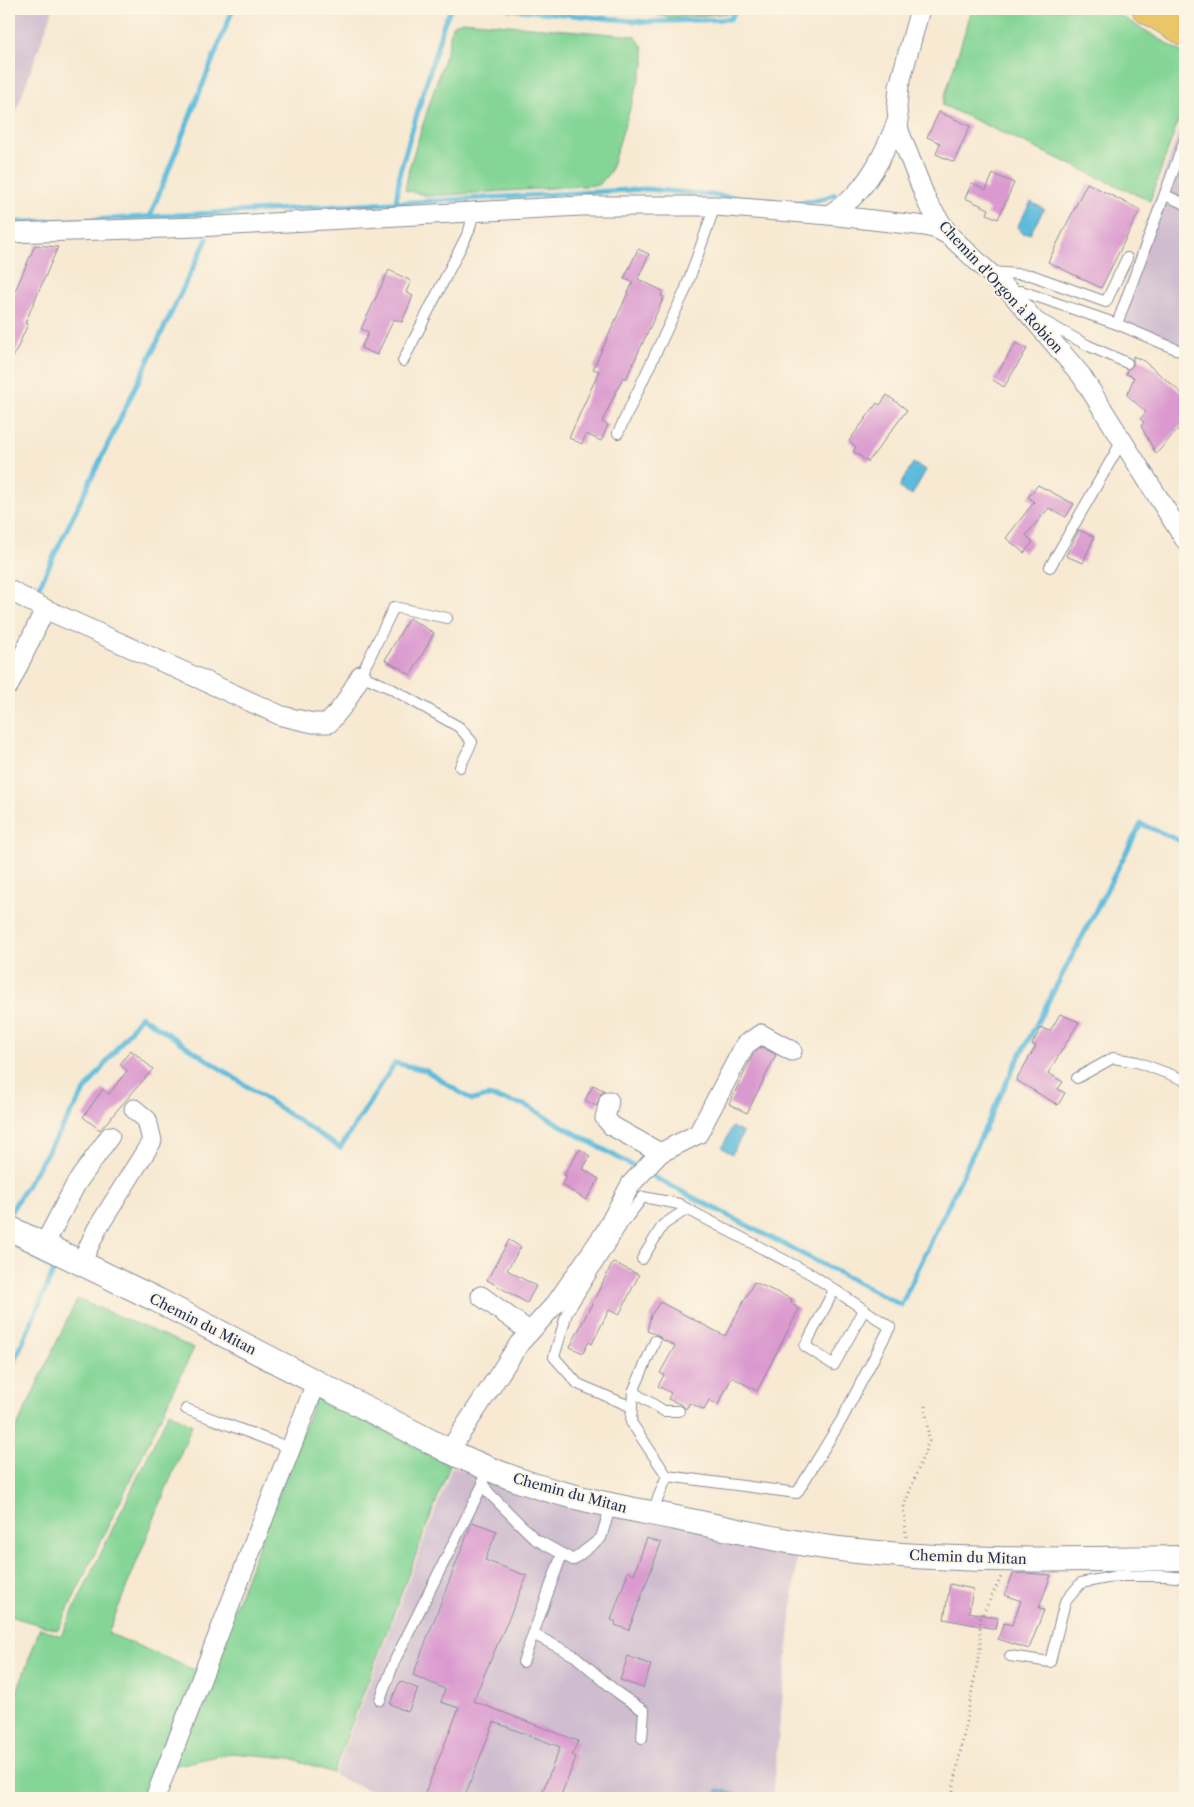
<svg xmlns="http://www.w3.org/2000/svg" width="1194" height="1807" font-family="'Libre Caslon Text',serif">
<rect width="100%" height="100%" fill="#fcf5e5"/>
<filter id="ink" filterUnits="userSpaceOnUse"><feTurbulence type="fractalNoise" baseFrequency=".02" numOctaves="2"/><feDisplacementMap in="SourceGraphic" scale="10" xChannelSelector="R" yChannelSelector="G"/><feConvolveMatrix kernelMatrix="1 2 1 2 8 2 1 2 1" color-interpolation-filters="sRGB"/></filter>
<filter id="wash" filterUnits="userSpaceOnUse"><feTurbulence type="fractalNoise" baseFrequency=".0096" numOctaves="4" result="noise"/><feDisplacementMap in="SourceGraphic" scale="20" xChannelSelector="R" yChannelSelector="G"/><feGaussianBlur stdDeviation="1.12" result="paint"/><feColorMatrix in="noise" values="0 0 0 0 0 0 0 0 0 0 0 0 0 0 0 0 0 1.4 0 .05"/><feComposite in="paint" operator="in"/></filter>
<g filter="url(#wash)">
<rect width="100%" height="100%" fill="#f7e9d2"/>
<g fill="#cfbdcf">
<path d="M9,9H53L9,131Z"/>
<path d="M1185,114V345L1145,329L1113,319Z"/>
<path d="M452,1467L505,1484L798,1551L772,1798H388L334,1776Z"/>
</g>
<g fill="#84d596" stroke="#50827a">
<path d="M651,9H733L730,13L671,18L656,15Z"/>
<path d="M972,9H1109L1185,54V102L1150,201L942,105Z"/>
<path d="M462,21L635,36L643,47L645,61L610,172L599,185L429,196L405,190L410,165L449,43L452,26Z"/>
<path d="M77,1299L194,1348L58,1630L9,1616V1444Z"/>
<path d="M317,1395L450,1465L333,1773L291,1758L231,1753L173,1766Z"/>
<path d="M169,1412L192,1425L108,1633L197,1671L149,1798H9V1714L40,1628L61,1636Z"/>
</g>
<g fill="#5dbcdc" stroke="#3c769d">
<path d="M1031,202L1044,209L1030,234L1027,233L1022,234L1020,229L1017,227Z"/>
<path d="M913,463L926,470L912,495L909,493L907,494L899,487Z"/>
<path d="M732,1127L743,1133L732,1154L722,1148Z"/>
<path d="M718,1789L750,1798H714Z"/>
</g>
<g fill="none" stroke-linecap="round" stroke-linejoin="round">
<g stroke="#5dbcdc" stroke-width="5">
<path d="M509,9L645,22L730,19L737,9"/>
<path d="M1178,9L1185,13"/>
<path d="M396,203L400,171L444,23L451,9"/>
<path d="M793,203L820,200L835,194"/>
<path d="M150,216L233,9"/>
<path d="M9,222L71,221L647,189L774,201"/>
<path d="M9,578L36,593L207,239"/>
<path d="M646,1173L901,1305L1012,1071L1141,824L1185,843"/>
<path d="M10,1213L84,1092L141,1016L340,1148L395,1063L425,1070L472,1100L488,1096L525,1105L638,1169"/>
<path d="M9,1241L54,1270L9,1374"/>
</g>
</g>
<g id="blocks">
<g fill="#da99cf">
<path d="M939,112L970,126L954,162L936,154L940,143L927,137Z"/>
<path d="M993,174L1014,183L998,219L987,214L989,209L965,198L972,183L986,190Z"/>
<path d="M1087,183L1140,210L1101,288L1048,262Z"/>
<path d="M35,245L58,247L25,323L28,324L9,367V305Z"/>
<path d="M638,249L649,254L638,279L663,291L661,296L664,297L626,379L623,377L602,422L608,425L601,441L586,434L582,444L569,438L599,371L593,369L633,282L624,279Z"/>
<path d="M389,270L411,281L406,292L413,296L402,322L394,319L377,355L361,348L369,332L361,329Z"/>
<path d="M1016,343L1027,349L1004,387L993,380Z"/>
<path d="M1133,356L1144,361L1185,396V421L1156,454L1141,426L1144,422L1140,419L1146,412L1127,395L1134,377L1126,374L1127,370L1133,365Z"/>
<path d="M887,395L907,410L868,462L853,451L856,447L849,441L877,403L880,405Z"/>
<path d="M1038,485L1074,504L1066,517L1049,508L1026,535L1033,542L1024,553L1006,538L1034,502L1028,497Z"/>
<path d="M1079,530L1094,537L1083,563L1066,556Z"/>
<path d="M409,618L434,633L411,675L385,660Z"/>
<path d="M1060,1014L1079,1022L1048,1073L1063,1082L1058,1089L1065,1093L1058,1105L1016,1080L1036,1046L1032,1044L1041,1028L1050,1031Z"/>
<path d="M762,1047L776,1055L747,1113L729,1104L754,1053Z"/>
<path d="M131,1050L153,1069L100,1130L83,1117L103,1089L109,1094L127,1071L120,1064Z"/>
<path d="M593,1085L605,1091L601,1094L596,1106L585,1100Z"/>
<path d="M580,1149L590,1156L583,1169L599,1179L586,1200L562,1185L567,1176L564,1175Z"/>
<path d="M509,1240L521,1247L507,1270L536,1286L527,1303L487,1280Z"/>
<path d="M613,1262L639,1275L619,1315L609,1310L592,1344L589,1342L583,1353L570,1347Z"/>
<path d="M754,1282L792,1299L791,1303L799,1309L757,1391L732,1377L718,1405L709,1400L704,1410L690,1403L686,1409L682,1405L668,1399L671,1393L658,1386L664,1375L660,1373L675,1346L661,1339L658,1335L647,1331L651,1315L660,1302L725,1336Z"/>
<path d="M472,1522L497,1531L485,1560L527,1576L473,1701L578,1741L572,1755L576,1757L560,1798H540L560,1747L494,1722L464,1798H423L459,1708L441,1702L445,1689L413,1675Z"/>
<path d="M647,1538L661,1543L629,1630L615,1625L616,1622L611,1620L628,1572L634,1574Z"/>
<path d="M1024,1573L1051,1575L1039,1608L1044,1610L1029,1649L998,1639L1004,1623L1012,1625L1021,1601L1005,1595L1013,1574Z"/>
<path d="M950,1584L973,1589L969,1612L998,1618L996,1629L944,1619Z"/>
<path d="M628,1656L651,1665L643,1688L620,1680Z"/>
<path d="M400,1681L418,1689L408,1712L390,1704Z"/>
</g>
</g>
</g>
<g filter="url(#ink)">
<use href="#blocks" fill-opacity="0" stroke="#898c98" stroke-width="1"/>
<g fill="none" stroke-linecap="round" stroke-linejoin="round">
<defs>
<g id="service">
<path d="M1165,195L1185,204"/>
<path d="M991,272L1031,275L1106,302L1127,258"/>
<path d="M1010,292L1021,291L1117,324L1185,353"/>
<path d="M1038,318L1087,345L1127,363"/>
<path d="M1117,324L1185,139"/>
<path d="M403,361L469,231L474,211"/>
<path d="M618,433L685,291L715,206"/>
<path d="M1050,567L1122,441"/>
<path d="M447,618L394,607L361,675L390,688L459,727L472,742L460,767"/>
<path d="M1077,1078L1113,1058L1137,1062L1185,1080"/>
<path d="M642,1259L663,1225L687,1209"/>
<path d="M834,1290L805,1346L834,1365L864,1310"/>
<path d="M633,1392L664,1411H679"/>
<path d="M632,1407L578,1384L554,1357L567,1313L623,1223L643,1197L679,1204L687,1209L811,1274L890,1327L842,1419L797,1493L667,1476"/>
<path d="M186,1409L290,1448"/>
<path d="M483,1479V1484L489,1493L535,1539L573,1560L601,1538L611,1505"/>
<path d="M652,1513L667,1476L631,1422L633,1392L655,1341"/>
<path d="M533,1634L575,1656L618,1693L644,1711L642,1738"/>
<path d="M1010,1656L1050,1662L1065,1602L1081,1583L1117,1576H1165L1185,1578"/>
<path d="M523,1662L562,1554"/>
<path d="M380,1700L395,1660L483,1484"/>
</g>
<g id="minor">
<path d="M920,9L899,86L897,108L899,131L928,204L950,236L1010,292L1081,375L1185,540"/>
<path d="M829,215C837,209 847,203 854,196C875,174 887,147 898,119"/>
<path d="M9,233L197,227L581,206H715L829,215L925,226L937,229L950,236"/>
<path d="M9,590L45,609L282,716L313,723H329L345,703L361,675"/>
<path d="M9,685L45,609"/>
<path d="M609,1101L605,1118L612,1126L660,1153"/>
<path d="M44,1245L76,1184L110,1136"/>
<path d="M81,1263L97,1229L152,1141L147,1120L134,1109"/>
<path d="M481,1296L530,1332"/>
<path d="M449,1451L519,1344L557,1302L604,1234L631,1184L660,1153L698,1134L745,1045L761,1034L792,1051"/>
<path d="M155,1798L316,1383"/>
</g>
<path id="tertiary" d="M9,1228L157,1300L449,1451C489,1470 529,1486 572,1496C606,1505 641,1511 676,1518C736,1530 796,1545 857,1551C966,1563 1076,1559 1185,1558"/>
<path id="primary" d="M1146,9L1185,32"/>
</defs>
<use href="#service" stroke="#898c98" stroke-width="12"/>
<use href="#minor" stroke="#898c98" stroke-width="21"/>
<use href="#tertiary" stroke="#898c98" stroke-width="26"/>
<use href="#primary" stroke="#898c98" stroke-width="29"/>
<g stroke="#898c98" stroke-width="3" stroke-dasharray="1 4" stroke-linecap="butt">
<path d="M906,1537L904,1506L929,1441L925,1405"/>
<path d="M953,1791L980,1648V1620L1001,1577"/>
</g>
<use href="#service" stroke="#fff" stroke-width="10"/>
<use href="#minor" stroke="#fff" stroke-width="19"/>
<use href="#tertiary" stroke="#fff" stroke-width="24"/>
<use href="#primary" stroke="#eac669" stroke-width="28"/>
</g>
</g>
<g text-anchor="middle" stroke-width="4" stroke-linejoin="round" paint-order="stroke">
<g font-size="14" fill="#1b2f5e" stroke="#fcf5e5">
<text transform="translate(1001 287) rotate(47)" y="5">Chemin d'Orgon à Robion</text>
<text transform="translate(203 1324) rotate(27)" y="5">Chemin du Mitan</text>
<text transform="translate(570 1493) rotate(15)" y="5">Chemin du Mitan</text>
<text transform="translate(968 1557) rotate(2)" y="5">Chemin du Mitan</text>
</g>
</g>
<rect width="1194" height="1807" fill="none" stroke="#fcf5e5" stroke-width="30"/>
</svg>
